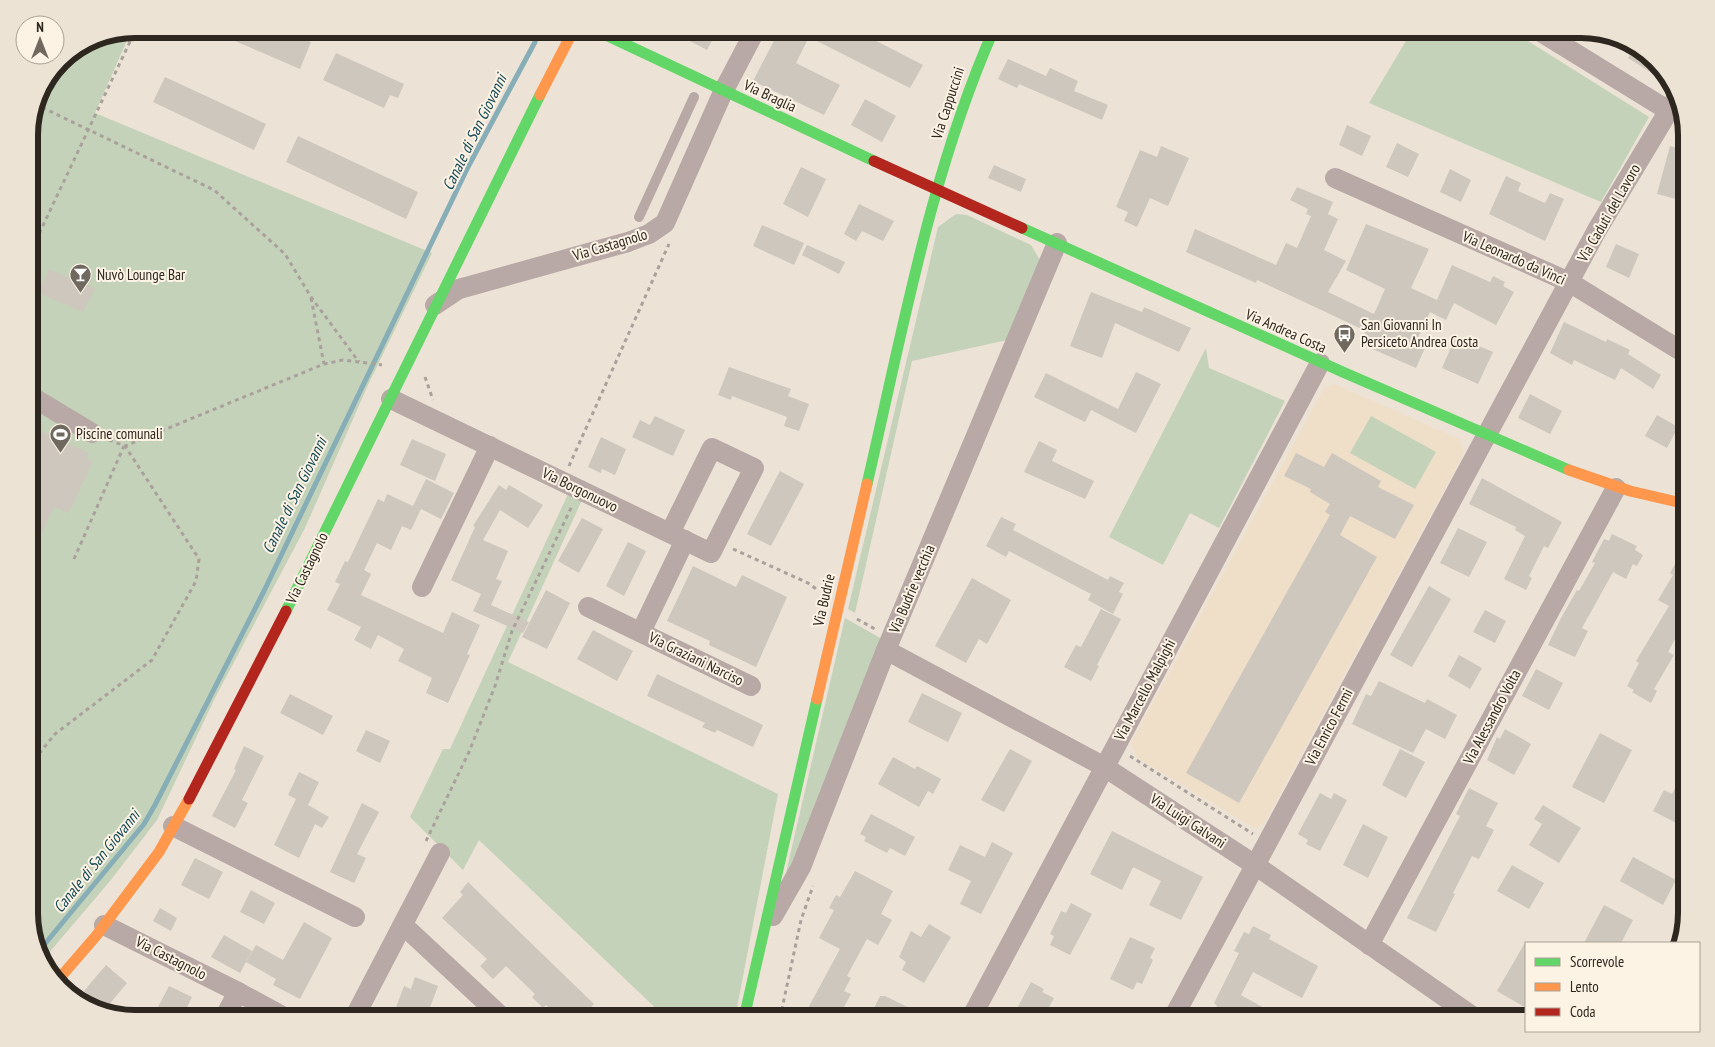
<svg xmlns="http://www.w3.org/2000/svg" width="1715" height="1047" font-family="'PT Sans Narrow',sans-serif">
<rect width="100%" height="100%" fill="#ece3d6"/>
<path fill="#efdfc9" d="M1334,384L1460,439L1464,453L1263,825L1254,828L1136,757L1131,743L1324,388Z"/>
<g fill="#c4d2ba">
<path d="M132,29L95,113L432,253L368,385L305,528L215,698L157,820L110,881L42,961L29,919V128L37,94L60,60L94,37Z"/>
<path d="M1413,29H1509L1649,117L1601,202L1369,103Z"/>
<path d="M956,214L967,215L1031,245L1040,260L1012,339L912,361L855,613L848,609L938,227Z"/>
<path d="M1206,348L1209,368L1285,401L1219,528L1190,513L1163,565L1109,537Z"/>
<path d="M1371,416L1436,452L1415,489L1350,453Z"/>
<path d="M568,494L582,500L508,662L778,794L735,1018H666L479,840L463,870L410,817L443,749H450Z"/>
<path d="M845,618L882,639L782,890Z"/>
</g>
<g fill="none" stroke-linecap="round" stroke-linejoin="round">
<path stroke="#87aeb7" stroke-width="5" d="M39,951L144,824L155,805L264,591L468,167L535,42L539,29"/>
</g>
<g fill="#cec7bd">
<path d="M207,29H280L311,42L300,69Z"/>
<path d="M667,29H718L707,50Z"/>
<path d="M780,29H853L923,65L910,88L809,37L796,63L840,85L824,115L753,81Z"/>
<path d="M1636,45L1666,76L1663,80L1628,58Z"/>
<path d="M336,53L404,84L398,98L390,95L384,108L323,80Z"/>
<path d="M1008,59L1046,76L1050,68L1078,81L1074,91L1108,105L1102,120L1019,84L1017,88L998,79Z"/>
<path d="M165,77L266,124L254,150L153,102Z"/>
<path d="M865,99L896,116L882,142L851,125Z"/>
<path d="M1347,125L1371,136L1362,156L1339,145Z"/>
<path d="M298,136L418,192L406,219L286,162Z"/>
<path d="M1397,143L1419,154L1408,177L1386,167Z"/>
<path d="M1161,146L1189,158L1168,206L1150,198L1137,227L1124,221L1128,212L1116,207L1140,150L1157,157Z"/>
<path d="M1670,146L1686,150V185L1684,184L1680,200L1657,194Z"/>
<path d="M994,165L1026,179L1021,192L988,178Z"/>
<path d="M801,167L826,179L808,217L783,204Z"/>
<path d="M1450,169L1471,180L1461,202L1440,192Z"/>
<path d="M1506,176L1521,183L1518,191L1545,203L1550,193L1564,199L1545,241L1489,214Z"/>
<path d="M1297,187L1333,202L1328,214L1338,219L1324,250L1346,261L1328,292L1374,314L1385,289L1346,270L1366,224L1429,249L1411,288L1437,300L1452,265L1490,282L1493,276L1505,282L1503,286L1514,292L1496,325L1454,303L1446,320L1430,312L1415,344L1425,348L1416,368L1361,344L1366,331L1257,280L1256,283L1186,252L1195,229L1276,265L1286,243L1297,248L1311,216L1306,214L1308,209L1290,200Z"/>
<path d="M859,204L894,221L883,241L862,231L856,241L844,234Z"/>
<path d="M762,225L804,243L794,265L753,246Z"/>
<path d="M1616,244L1639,254L1629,278L1606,267Z"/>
<path d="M807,245L845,262L839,274L802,255Z"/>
<path d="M49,269L95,288L83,312L38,293Z"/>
<path d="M1091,292L1142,312L1144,307L1191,328L1179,352L1115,323L1102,358L1070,346Z"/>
<path d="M1564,322L1606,342L1607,339L1630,350L1628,354L1661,375L1653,389L1621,368L1615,380L1574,360L1572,365L1550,353Z"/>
<path d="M1456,336L1493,352L1478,384L1442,368Z"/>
<path d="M729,367L791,389L788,396L809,404L799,431L784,426L787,417L732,396L731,400L718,395Z"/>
<path d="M1136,372L1161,384L1136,433L1091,410L1085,422L1034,397L1046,373L1118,409Z"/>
<path d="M1530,394L1562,411L1550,434L1518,418Z"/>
<path d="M1657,415L1678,427L1667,448L1645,436Z"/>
<path d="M655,416L685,430L673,456L632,437L640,420L650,425Z"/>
<path d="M29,425L89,453L87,458L93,461L69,513L54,507L29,561Z"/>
<path d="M601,437L626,449L615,475L602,469L601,473L588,467Z"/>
<path d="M412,439L446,454L435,481L400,465Z"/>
<path d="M1039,441L1057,450L1052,461L1094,481L1085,499L1024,472Z"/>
<path d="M1296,453L1324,467L1332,453L1381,481L1378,487L1414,505L1395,539L1350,516L1340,535L1377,557L1239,803L1186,773L1330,515L1325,512L1330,504L1310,492L1311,489L1284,476Z"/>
<path d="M780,471L804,484L771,546L747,534Z"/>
<path d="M1482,478L1562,522L1548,548L1544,546L1529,576L1532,578L1526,590L1504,579L1525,536L1515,530L1516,527L1469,504Z"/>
<path d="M426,479L454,493L441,519L421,509L411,530L402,526L391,550L377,543L364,570L371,574L361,595L443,633L452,612L480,625L467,654L470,655L448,703L426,693L432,678L398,661L404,649L378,635L371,649L354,640L361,627L327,610L340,584L335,582L345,561L348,562L378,499L384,502L387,494L413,506Z"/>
<path d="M499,485L506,490L509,485L543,505L528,528L500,510L483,540L508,551L496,579L502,581L491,605L529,622L523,633L473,611L481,594L451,580L475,527L473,526Z"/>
<path d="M1001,517L1016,524L1013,530L1108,580L1110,576L1124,583L1119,592L1123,594L1113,614L1088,600L1091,594L1009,551L1006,557L986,546Z"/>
<path d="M582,518L603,529L579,573L558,561Z"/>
<path d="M1458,528L1487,542L1469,577L1440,563Z"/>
<path d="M1612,534L1637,546L1635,550L1643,555L1637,566L1633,564L1626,579L1613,572L1582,628L1588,631L1575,657L1548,645L1561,618L1577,590L1579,591L1595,563L1592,562L1604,539L1609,541Z"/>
<path d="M628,542L646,551L624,596L606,586Z"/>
<path d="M1686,544V619L1668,652L1674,655L1654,689L1657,691L1651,703L1632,692L1634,690L1627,686L1639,663L1636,661L1669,606L1658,600L1673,575L1670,573Z"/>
<path d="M693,566L736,587L742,575L787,597L756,667L709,645L710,641L667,621Z"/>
<path d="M972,578L1011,600L987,644L979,639L966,663L935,646Z"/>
<path d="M1429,586L1451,599L1412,667L1390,655Z"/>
<path d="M546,590L570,603L547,649L522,637Z"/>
<path d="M1101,609L1121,619L1097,665L1099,666L1091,681L1064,667L1076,645L1081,647Z"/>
<path d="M1485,610L1506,621L1495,643L1473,632Z"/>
<path d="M593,630L633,651L617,681L577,659Z"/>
<path d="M1459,655L1482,668L1470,689L1448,676Z"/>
<path d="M1536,669L1563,683L1549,710L1522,696Z"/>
<path d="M657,674L763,725L753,747L717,730L715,733L702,727L705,723L647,696Z"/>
<path d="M1379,681L1425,703L1427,699L1457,715L1445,739L1426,729L1413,753L1352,724L1366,694L1371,696Z"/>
<path d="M922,693L962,713L948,742L908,722Z"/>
<path d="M290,694L333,716L323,735L280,713Z"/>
<path d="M1505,729L1531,744L1514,775L1487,760L1497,737L1500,739Z"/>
<path d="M366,730L390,741L380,763L356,751Z"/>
<path d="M1600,733L1632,750L1604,803L1572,787Z"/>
<path d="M244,746L264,756L242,800L248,803L235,828L212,816L236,770L234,769Z"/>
<path d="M1010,749L1032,761L1004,812L981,800Z"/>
<path d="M1400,749L1425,762L1406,798L1382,785Z"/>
<path d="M893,757L915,769L917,766L941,779L933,794L928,791L919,807L878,784Z"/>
<path d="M299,772L319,782L308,805L329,817L322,828L315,824L299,858L274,845L296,799L288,795Z"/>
<path d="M1676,786L1686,792V828L1653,811L1664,790L1672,794Z"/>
<path d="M1469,788L1498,803L1486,826L1494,830L1479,859L1472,856L1453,893L1455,894L1436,932L1407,918L1460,816L1456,814Z"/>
<path d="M1320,793L1331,799L1334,793L1347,800L1320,851L1306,844L1308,840L1298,834Z"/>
<path d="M362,803L379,812L357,854L366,858L354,883L330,872Z"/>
<path d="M1543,805L1581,828L1559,863L1529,845L1542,824L1534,819Z"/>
<path d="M871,814L915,837L905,856L890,848L887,853L864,841L866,837L860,834Z"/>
<path d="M1363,824L1388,837L1368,878L1343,865Z"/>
<path d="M1112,831L1203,877L1181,920L1149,905L1161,881L1133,867L1122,890L1090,874Z"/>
<path d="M992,842L1013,853L981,914L960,904L971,881L948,870L960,845L985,857Z"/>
<path d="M1633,857L1676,880L1663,905L1620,881Z"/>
<path d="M195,858L223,872L209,899L181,885Z"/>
<path d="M1512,865L1544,883L1529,909L1497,891Z"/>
<path d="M855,871L893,891L881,914L892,920L878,945L867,939L847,976L851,978L844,991L851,994L838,1018H823L807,1010L840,949L819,938L834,910L829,908L836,895L840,897Z"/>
<path d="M468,882L594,1004L580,1018H559L546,1005L543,1008L532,997L535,994L506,966L493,979L480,966L487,959L442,918L463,895L460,892Z"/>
<path d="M251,890L275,903L264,924L240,912Z"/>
<path d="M1071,903L1092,914L1070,955L1050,945L1054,936L1050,934L1061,911L1066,913Z"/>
<path d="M1604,905L1633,920L1621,943H1584Z"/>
<path d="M160,908L177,918L171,931L153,921Z"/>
<path d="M304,922L332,938L300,999L273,985L276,979L246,962L256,945L283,960Z"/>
<path d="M929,924L951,937L924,983L902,970L906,962L899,957L911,931L921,937Z"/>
<path d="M1253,926L1271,935L1269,939L1318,966L1302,998L1253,972L1241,995L1282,1018H1210L1217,1006L1214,1003L1239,953L1234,951L1244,932L1249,934Z"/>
<path d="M224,935L252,951L240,973L211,957Z"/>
<path d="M1130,937L1155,948L1150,958L1153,960L1142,984L1137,982L1133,990L1110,979Z"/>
<path d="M1526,941V1008L1497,991Z"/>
<path d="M106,965L127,983L107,1007L103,1005L100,1009L81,1004L88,994L84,991Z"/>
<path d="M415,977L438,986L426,1018H392L404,986L411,989Z"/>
<path d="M1031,982L1044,989L1042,992L1054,998L1043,1018H1012Z"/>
<path d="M169,986L192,997L182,1018H174L157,1009Z"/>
<path d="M880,996H885L930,1018H869Z"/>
</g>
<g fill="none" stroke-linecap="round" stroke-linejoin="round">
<g stroke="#aba19c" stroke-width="3" stroke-dasharray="4 4" stroke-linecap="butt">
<path d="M35,104L214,190L285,254L311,297L359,362"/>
<path d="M29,255L136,29"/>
<path d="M311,298L324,364"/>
<path d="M425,377L433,400"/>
<path d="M109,440L125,446L324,364L343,360L382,365"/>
<path d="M569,466L669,244"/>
<path d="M733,549L808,583L819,591"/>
<path d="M74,559L124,446"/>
<path d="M857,619L875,629"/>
<path d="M29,652L36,637"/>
<path d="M1130,756L1253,834"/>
<path d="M29,766L55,734L152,660L196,581L199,559L125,446"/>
<path d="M426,841L469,752L495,686L512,631L572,506"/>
<path d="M780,1018L801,920L813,886"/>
</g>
<path stroke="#b8a9a6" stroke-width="10" d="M639,217L694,97"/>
<g stroke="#b8a9a6" stroke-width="20">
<path d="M1536,29L1669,111"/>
<path d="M1335,178L1569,282L1686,354"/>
<path d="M435,305L459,289L628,242L649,234L665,223L723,92L756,29"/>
<path d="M29,395L92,433"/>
<path d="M391,399L711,553L754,468L712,448L670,533"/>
<path d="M422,587L490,446"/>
<path d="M588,607L751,686"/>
<path d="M641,632L685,540"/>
<path d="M886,650L1103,766L1255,865L1475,1018"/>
<path d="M173,826L355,917"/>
<path d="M773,916L801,867L886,650L1057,243"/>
<path d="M104,925L238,992L286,1018"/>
<path d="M403,925L503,1018"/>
<path d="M1369,945L1616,488"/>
<path d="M224,1018L238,992"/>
<path d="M354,1018L440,853"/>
<path d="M971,1018L1320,363"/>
<path d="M1173,1018L1597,230L1677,97"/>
</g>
<g stroke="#63d668" stroke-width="11">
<path d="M593,29L874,161"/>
<path d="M1022,228L1345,373L1569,470"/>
<path d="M867,484C903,330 930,174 994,29"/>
<path d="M286,611C371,439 454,267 540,95"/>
<path d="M744,1018L817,699"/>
</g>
<g stroke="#ff974d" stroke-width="11">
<path d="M540,95L574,29"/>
<path d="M1569,470L1630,491L1686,504"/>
<path d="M817,699L867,484"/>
<path d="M58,980L96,936L159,852L189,799"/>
</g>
<g stroke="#b3261e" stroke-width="11">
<path d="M874,161L1022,228"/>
<path d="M189,799L286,611"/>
</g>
</g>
<defs>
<symbol id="bar-pin" viewBox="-11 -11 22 30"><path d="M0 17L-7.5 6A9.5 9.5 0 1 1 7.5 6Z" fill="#70695f" stroke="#fdf3e5"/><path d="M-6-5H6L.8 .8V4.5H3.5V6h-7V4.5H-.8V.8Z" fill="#fff"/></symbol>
<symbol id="bus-pin" viewBox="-11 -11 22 30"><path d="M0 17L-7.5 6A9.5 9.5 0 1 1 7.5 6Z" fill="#70695f" stroke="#fdf3e5"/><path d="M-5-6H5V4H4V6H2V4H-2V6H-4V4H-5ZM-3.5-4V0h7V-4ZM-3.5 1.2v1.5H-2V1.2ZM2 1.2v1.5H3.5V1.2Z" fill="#fff"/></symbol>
<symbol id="stadium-pin" viewBox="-11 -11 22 30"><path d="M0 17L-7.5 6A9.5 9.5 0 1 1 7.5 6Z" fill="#70695f" stroke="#fdf3e5"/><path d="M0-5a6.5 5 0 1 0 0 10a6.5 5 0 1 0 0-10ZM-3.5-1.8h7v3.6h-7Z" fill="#fff"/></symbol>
</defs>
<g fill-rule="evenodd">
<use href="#bar-pin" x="68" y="262" width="25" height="34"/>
<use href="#bus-pin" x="1332" y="322" width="25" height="34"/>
<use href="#stadium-pin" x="48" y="422" width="25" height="34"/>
</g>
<g text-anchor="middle" stroke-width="4" stroke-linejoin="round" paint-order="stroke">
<g font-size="15" fill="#2d271f" stroke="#fdf3e5">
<text transform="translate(770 96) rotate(25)" y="5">Via Braglia</text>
<text transform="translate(948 103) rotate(-72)" y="5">Via Cappuccini</text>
<text transform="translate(1609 213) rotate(-60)" y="5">Via Caduti del Lavoro</text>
<text transform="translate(610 245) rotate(-17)" y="5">Via Castagnolo</text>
<text transform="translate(1514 258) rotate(24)" y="5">Via Leonardo da Vinci</text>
<text transform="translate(1286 331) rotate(24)" y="5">Via Andrea Costa</text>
<text transform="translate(580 490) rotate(26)" y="5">Via Borgonuovo</text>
<text transform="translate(307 568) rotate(-64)" y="5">Via Castagnolo</text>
<text transform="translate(912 589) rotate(-67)" y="5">Via Budrie vecchia</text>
<text transform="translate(824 600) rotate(-77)" y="5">Via Budrie</text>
<text transform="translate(696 659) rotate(26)" y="5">Via Graziani Narciso</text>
<text transform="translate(1145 690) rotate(-62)" y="5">Via Marcello Malpighi</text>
<text transform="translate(1492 717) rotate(-62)" y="5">Via Alessandro Volta</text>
<text transform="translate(1329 727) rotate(-62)" y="5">Via Enrico Fermi</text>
<text transform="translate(1188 821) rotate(33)" y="5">Via Luigi Galvani</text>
<text transform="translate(171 958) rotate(27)" y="5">Via Castagnolo</text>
</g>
<g font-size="15" fill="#2d271f" stroke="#fdf3e5" text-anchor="start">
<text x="97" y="280">Nuvò Lounge Bar</text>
<text x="1361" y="330">San Giovanni In<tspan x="1361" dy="17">Persiceto Andrea Costa</tspan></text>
<text x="76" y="439">Piscine comunali</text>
</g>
<g font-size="16" font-style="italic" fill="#134856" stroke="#fdf3e5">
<text transform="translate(474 132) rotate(-64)" y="6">Canale di San Giovanni</text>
<text transform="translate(294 495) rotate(-64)" y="6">Canale di San Giovanni</text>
<text transform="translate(96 861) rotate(-51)" y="6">Canale di San Giovanni</text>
</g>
</g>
<path d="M0 0H1715V1047H0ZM135 38H1581A97 97 0 0 1 1678 135V913A97 97 0 0 1 1581 1010H135A97 97 0 0 1 38 913V135A97 97 0 0 1 135 38Z" fill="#ece3d5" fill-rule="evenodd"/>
<path fill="none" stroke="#2d271f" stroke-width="6" d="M135 38H1581A97 97 0 0 1 1678 135V913A97 97 0 0 1 1581 1010H135A97 97 0 0 1 38 913V135A97 97 0 0 1 135 38Z"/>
<rect x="1525" y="942" width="175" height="90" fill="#fdf3e5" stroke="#aaa196"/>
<rect x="1535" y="958" width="25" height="8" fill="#63d668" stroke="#aaa196"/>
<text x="1570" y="967" font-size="15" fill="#2d271f">Scorrevole</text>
<rect x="1535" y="983" width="25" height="8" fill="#ff974d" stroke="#aaa196"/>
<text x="1570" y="992" font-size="15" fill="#2d271f">Lento</text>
<rect x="1535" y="1008" width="25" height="8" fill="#b3261e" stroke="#aaa196"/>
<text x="1570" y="1017" font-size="15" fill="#2d271f">Coda</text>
<g transform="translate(40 40)"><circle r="24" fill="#fdf3e5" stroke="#aaa196"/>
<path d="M0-4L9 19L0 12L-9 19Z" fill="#70695f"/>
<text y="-8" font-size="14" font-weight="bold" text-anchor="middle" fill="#2d271f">N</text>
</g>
</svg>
